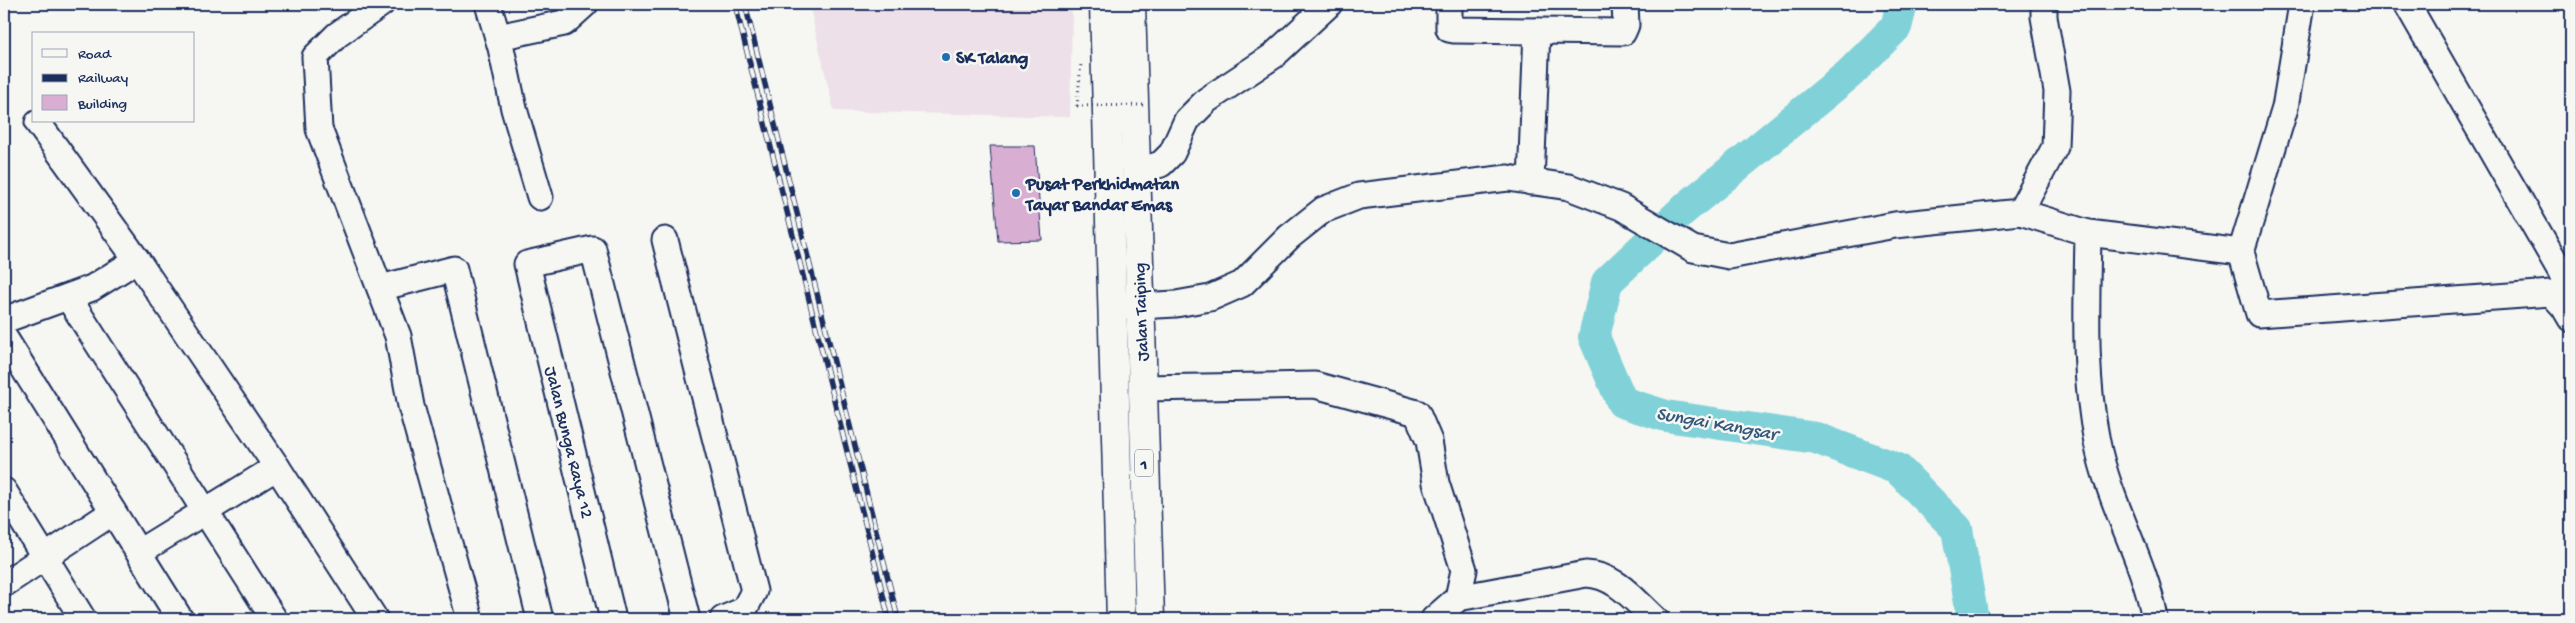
<svg xmlns="http://www.w3.org/2000/svg" width="2575" height="623" font-family="'Gochi Hand',sans-serif">
<rect width="100%" height="100%" fill="#f6f6f2"/>
<filter id="ink" filterUnits="userSpaceOnUse"><feTurbulence type="fractalNoise" baseFrequency=".02" numOctaves="2"/><feDisplacementMap in="SourceGraphic" scale="10" xChannelSelector="R" yChannelSelector="G"/><feConvolveMatrix kernelMatrix="1 2 1 2 8 2 1 2 1" color-interpolation-filters="sRGB"/></filter>
<g filter="url(#ink)">
<path fill="#ede0e9" d="M809,4H1072L1070,117L834,111Z"/>
<g fill="none" stroke-linecap="round" stroke-linejoin="round">
<path stroke="#81d2d8" stroke-width="32" d="M1902,4L1896,27L1849,74L1682,211L1607,282L1594,337L1622,402L1666,416L1816,438L1898,469L1957,529L1973,619"/>
</g>
<path fill="#d9aed3" stroke="#1b2f5e" d="M990,146H1035L1042,240L998,241Z"/>
<g fill="none" stroke-linecap="round" stroke-linejoin="round">
<defs>
<g id="minor">
<path d="M381,4L337,35L315,57L319,129L398,336L411,406L470,619"/>
<path d="M488,4L501,48L514,109L540,197"/>
<path d="M1449,4V29L1454,30L1623,32L1626,25L1625,4"/>
<path d="M2407,4L2571,289"/>
<path d="M498,37L564,23L585,4"/>
<path d="M38,123L137,260L277,467L375,619"/>
<path d="M1136,172L1161,164L1172,153L1187,120L1207,100L1273,56L1329,4"/>
<path d="M1531,182L1537,31"/>
<path d="M2020,212L2088,233"/>
<path d="M665,240L754,591L744,610L723,619"/>
<path d="M2241,252L2259,314L2551,293L2564,307L2571,319"/>
<path d="M2241,252L2285,108L2302,4"/>
<path d="M380,288L454,269L540,619"/>
<path d="M68,297L274,619"/>
<path d="M1119,307L1176,304L1210,298L1242,284L1289,237L1323,210L1359,196L1508,178L1569,187L1621,207L1693,249L1729,256L1895,225L2020,212L2055,147L2057,91L2044,17V4"/>
<path d="M4,320L92,288L137,260"/>
<path d="M4,337L180,619"/>
<path d="M1142,388L1315,385L1417,413L1429,441L1436,483L1464,570L1458,598L1434,619"/>
<path d="M4,491L83,619"/>
<path d="M139,552L277,467"/>
<path d="M4,584L113,512"/>
<path d="M1458,598L1586,574C1616,575 1634,600 1655,619"/>
<path d="M613,619L527,264L593,249L687,619"/>
<path d="M2155,619C2144,558 2109,504 2097,442C2083,373 2087,303 2088,233L2241,252"/>
</g>
<g id="highway">
<path d="M1104,4L1121,619"/>
<path d="M1131,4L1150,619"/>
</g>
</defs>
<use href="#minor" stroke="#1b2f5e" stroke-width="29"/>
<use href="#highway" stroke="#1b2f5e" stroke-width="31"/>
<path stroke="#1b2f5e" stroke-width="3" stroke-dasharray="1 4" stroke-linecap="butt" d="M1077,106L1081,64"/>
<use href="#minor" stroke="#f6f6f2" stroke-width="25"/>
<use href="#highway" stroke="#f6f6f2" stroke-width="28"/>
<defs>
<g id="rail">
<path d="M735,4L889,619"/>
<path d="M745,4L898,619"/>
</g>
</defs>
<use href="#rail" stroke="#1b2f5e" stroke-width="5.5"/>
<use href="#rail" stroke="#f6f6f2" stroke-width="4" stroke-dasharray="11" stroke-linecap="butt"/>
<path stroke="#1b2f5e" stroke-width="3" stroke-dasharray="1 4" stroke-linecap="butt" d="M1077,106L1143,105"/>
</g>
</g>
<g fill="#1f6fb2" stroke="#f6f6f2" stroke-width="2">
<circle cx="946" cy="57" r="5"/>
<circle cx="1016" cy="193" r="5"/>
</g>
<g text-anchor="middle" stroke-width="5" stroke-linejoin="round" paint-order="stroke">
<rect fill="#f6f6f2" stroke="#5d6b8a" stroke-width="1" x="1135" y="449.5" width="18" height="27" rx="4"/>
<g font-size="16" font-weight="bold" fill="#1b2f5e">
<text x="1144" y="469">1</text>
</g>
<g font-size="18" font-weight="bold" fill="#1b2f5e" stroke="#f6f6f2" text-anchor="start">
<text x="956" y="63">SK Talang</text>
<text x="1026" y="189">Pusat Perkhidmatan<tspan x="1026" dy="21">Tayar Bandar Emas</tspan></text>
</g>
<g font-size="18" fill="#1b2f5e" stroke="#f6f6f2">
<text transform="translate(1140 312) rotate(-92)" y="6">Jalan Taiping</text>
<text transform="translate(570 442) rotate(76)" y="6">Jalan Bunga Raya 12</text>
</g>
<g font-size="19" font-style="italic" fill="#34587c" stroke="#f6f6f2">
<text transform="translate(1717 422) rotate(10)" y="7">Sungai Kangsar</text>
</g>
</g>
<rect width="2575" height="623" fill="none" stroke="#f6f6f2" stroke-width="20"/>
<rect x="10" y="10" width="2555" height="603" fill="none" stroke="#1b2f5e" stroke-width="2" filter="url(#ink)"/>
<rect x="32" y="32" width="162" height="90" fill="#f6f6f2" stroke="#9ea6b7"/>
<rect x="42" y="49" width="25" height="8" fill="#f6f6f2" stroke="#9ea6b7"/>
<text x="78" y="58" font-size="15" fill="#1b2f5e">Road</text>
<rect x="42" y="74" width="25" height="8" fill="#1b2f5e" stroke="#9ea6b7"/>
<text x="78" y="82" font-size="15" fill="#1b2f5e">Railway</text>
<rect x="42" y="95" width="25" height="15" fill="#d9aed3" stroke="#9ea6b7"/>
<text x="78" y="108" font-size="15" fill="#1b2f5e">Building</text>
</svg>
